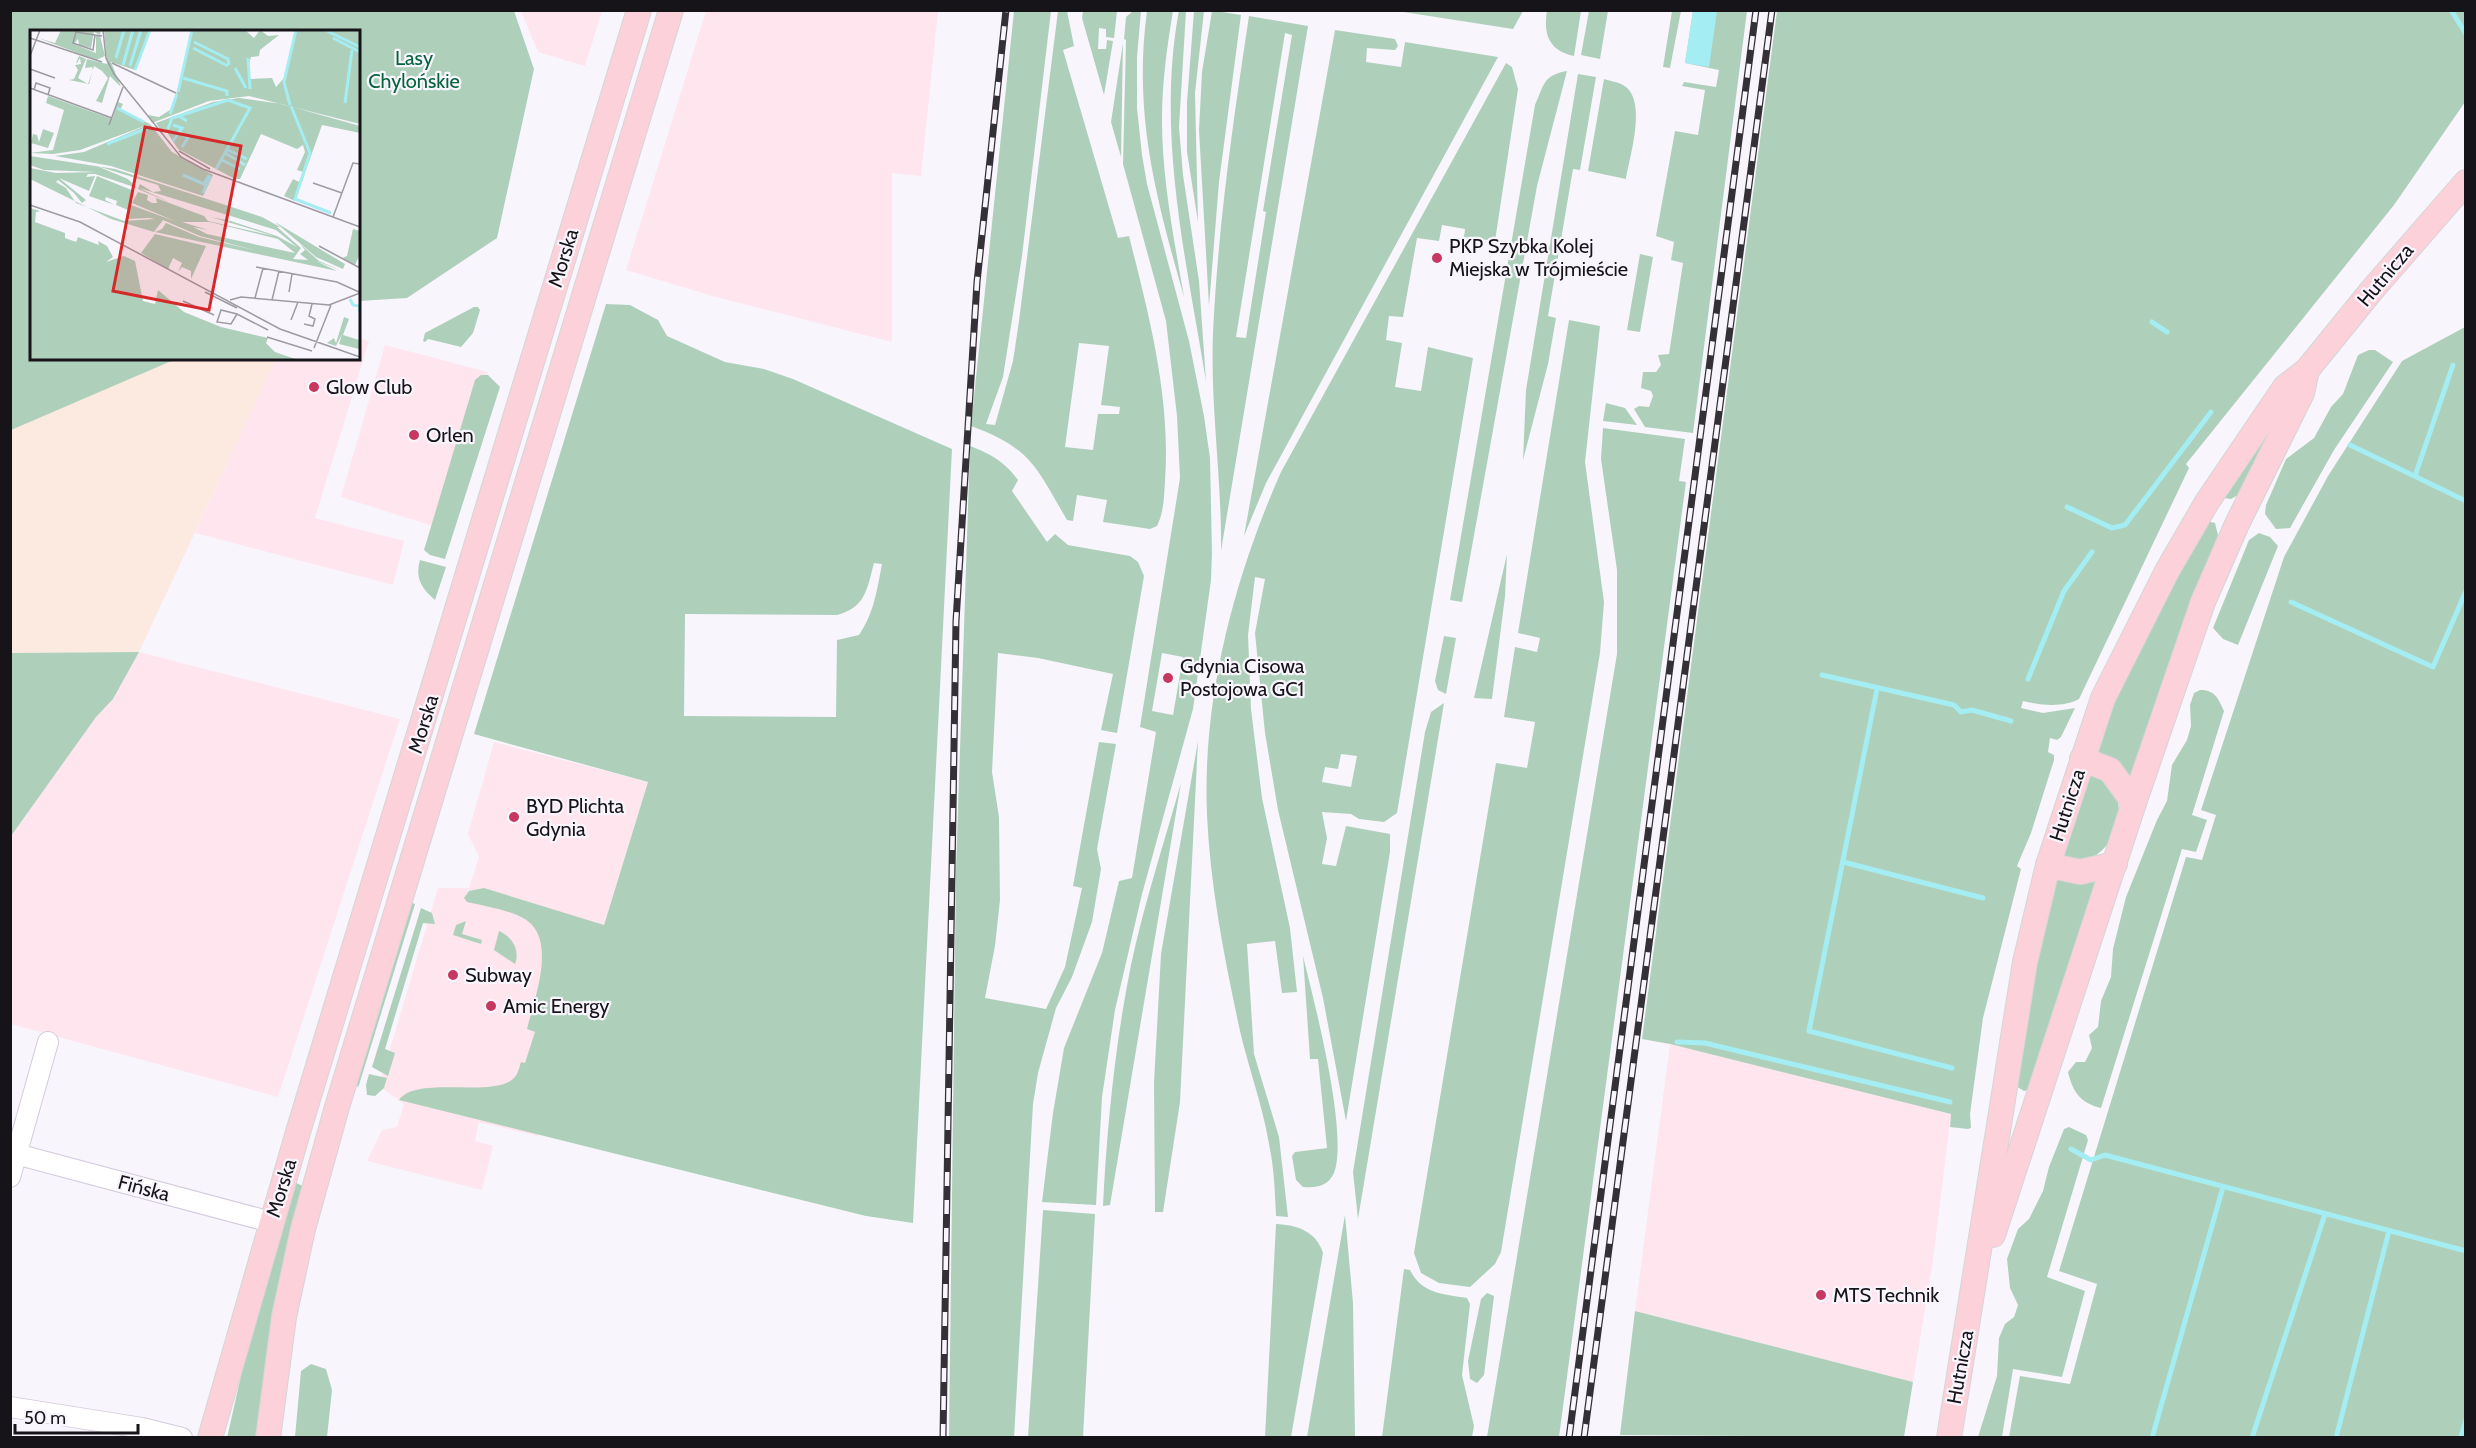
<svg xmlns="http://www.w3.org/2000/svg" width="2476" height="1448" font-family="Cabin,sans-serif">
<rect width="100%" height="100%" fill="#f9f5fd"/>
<g fill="#ffe5ee">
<path d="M521,11H602L585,66L538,52Z"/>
<path d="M706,11H938L921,176L892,173V342L716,297L626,270Z"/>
<path d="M359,338L369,341L315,518L404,541L393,585L195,533L276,359L358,358Z"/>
<path d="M385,345L488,372L439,528L341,497Z"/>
<path d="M139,652L400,719L278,1097L11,1024V836L96,717L113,699Z"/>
<path d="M494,742L648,782L538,1136L479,1122L475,1141L493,1146L482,1190L367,1161L382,1130L397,1127L404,1104L379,1086L438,888H469L479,857L468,834Z"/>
<path d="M1670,1044L1951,1114L1933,1260L1913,1382L1635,1311Z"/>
</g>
<path fill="#fce9e0" d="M38,359H276L139,652L11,653L10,388Z"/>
<g fill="#aed0bb" fill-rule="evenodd">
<path d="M11,10L514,11L534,69L497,238L407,298L359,301L358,32H32V358L176,359L11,430Z"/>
<path d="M1179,10L1186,11L1179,127L1183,175L1199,281L1206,381C1186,259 1156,134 1179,10Z"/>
<path d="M1014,11H1051L1022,256L1003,377L986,424L995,425L1013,361L1019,321L1058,11H1067L1074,46L1063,50L1118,238L1129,236C1149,315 1171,398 1165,481C1164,497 1164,512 1157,526L1150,529L1103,522L1107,500L1077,495L1073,521L1067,520C1036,467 1031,448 971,426ZM1079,343L1109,346L1101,405L1120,407L1119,414H1098L1093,450L1065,447Z"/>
<path d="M1083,11H1117L1114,38L1106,37V29L1099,28L1098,49H1106L1107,40L1113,41L1104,95L1082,18Z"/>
<path d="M1133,11H1141L1137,57V108L1142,155L1147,184L1189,341L1204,416L1210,458L1212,553L1211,580L1193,709L1142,894L1115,1010L1102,1097L1096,1205L1042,1202L1053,1113L1064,1048L1102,953L1119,881L1132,878L1156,732L1140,727L1180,478L1177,416L1166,321L1123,164L1126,40L1124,39L1126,17ZM1162,653L1183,657L1173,715L1152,711Z"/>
<path d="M1147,11H1173C1167,47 1162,83 1162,120C1162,179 1174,239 1184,297C1156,198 1133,114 1147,11Z"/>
<path d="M1194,11H1204L1195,93L1198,222L1187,152V102Z"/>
<path d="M1216,11L1241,15L1219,182L1209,306L1199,130L1202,72L1212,11Z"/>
<path d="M1397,11H1523L1513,29Z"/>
<path d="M1547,11H1581L1574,56C1549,51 1543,34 1547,11Z"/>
<path d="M1589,11H1608L1600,59L1581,55Z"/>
<path d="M1672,11H1681L1670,68L1663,67Z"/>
<path d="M1693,11H1747L1693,433L1645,427L1634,409L1639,406L1649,407L1653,396L1651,391L1641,388L1643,372H1656L1661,365L1658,355L1669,354L1683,263L1671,260L1674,242L1656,236L1675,131L1698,135L1705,90L1682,86L1684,82L1716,87L1719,70L1685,63Z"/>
<path d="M1777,11H2465V102L2394,205L2186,464L2189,468L2079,699C2063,708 2040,705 2023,701L2021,708L2043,713L2075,708L2061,737L2057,740L2050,738L2048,752L2054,755V760L2031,833L2017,866L2021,869L1983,1018L1970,1114L1971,1128L1968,1129L1950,1127L1951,1114L1670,1044L1642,1039Z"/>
<path d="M1249,16L1308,26L1221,551C1222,478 1210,406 1213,333C1218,226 1233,122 1249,16ZM1285,33L1292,35L1263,211L1266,212L1246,338L1236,337Z"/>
<path d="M1335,30L1395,39L1398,46L1395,50L1367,48L1366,62L1401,67L1405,42L1498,57L1266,483L1244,536Z"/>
<path d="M1123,43L1121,157L1111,122Z"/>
<path d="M1506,63L1512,67L1518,89L1495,241L1464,237L1465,229L1442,225L1439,241L1417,238L1403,317L1389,316L1386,340L1402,343L1395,387L1421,391L1428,347L1473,358L1397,813L1384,822L1359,819L1351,814L1322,812L1327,838L1322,864L1336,866L1346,826L1390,834V852L1346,1121L1323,998L1278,810L1265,733L1255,633L1265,579L1255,577L1248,635L1251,709L1262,798L1290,928L1297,992L1282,993L1275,941L1247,944L1254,1054L1279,1137L1288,1217L1276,1216C1275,1192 1274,1168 1269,1144C1262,1101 1245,1059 1237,1017C1223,951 1210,882 1207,815C1202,699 1234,578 1281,472ZM1341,754L1357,756L1351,787L1322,782L1325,767L1338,769Z"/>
<path d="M1567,71L1537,186L1462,602L1450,600L1535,105C1544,85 1543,75 1567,71Z"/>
<path d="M1578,74L1596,77L1580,170L1573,169L1548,316L1556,318L1548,364L1523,460L1526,390Z"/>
<path d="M1604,79C1610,81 1618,82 1623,85C1648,99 1630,155 1626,179L1588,171Z"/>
<path d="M1640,254L1653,257L1640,332L1627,330Z"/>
<path d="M606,304L630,305L658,320L667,336L725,362L764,369L793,379L952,449L913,1223L866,1216L399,1100C416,1075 492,1098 513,1079C518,1075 519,1068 521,1062L525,1063L535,1032L527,1029C534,999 560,935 521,917C504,909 485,906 467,902L464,898L469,891L484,888L604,925L648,782L474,734ZM874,563L882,564C877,590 874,613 859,635L837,640L836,717L684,716L685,614L837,615C866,607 867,589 874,563Z"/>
<path d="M474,307H478L480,310L473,333L461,347L428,339L425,342L423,341L425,333Z"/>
<path d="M1569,320L1600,326L1585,462L1604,602L1600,653L1501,1252L1495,1264L1470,1287L1439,1283L1421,1273L1414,1253L1496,763L1527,768L1535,722L1504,717L1515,647L1537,652L1540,638L1518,633Z"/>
<path d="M2465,327V1437H2009L2020,1376L2070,1384L2097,1284L2059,1271L2186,857L2202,860L2216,815L2201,810L2284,557L2328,476L2402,361Z"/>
<path d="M2369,350H2375L2393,362L2334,450L2290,528L2276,529L2265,514L2266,505L2286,459L2314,438L2331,407L2343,394L2358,355Z"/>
<path d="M481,375H488L500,387L445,559L430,555L424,550L475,380Z"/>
<path d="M1606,403L1625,408L1637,425L1603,421Z"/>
<path d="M2271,418L2272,429L2238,495L2231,499L2224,498Z"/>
<path d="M1603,428L1685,439L1679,481L1686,482L1559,1437H1487L1617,654V570L1601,459Z"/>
<path d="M970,446C991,454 1005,462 1018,480L1012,491L1047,542L1055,534L1068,545L1130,556L1138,562L1144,576L1117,733L1101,730L1113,674L1038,658L998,653L992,772L999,817L1000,900L995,946L985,998L1046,1009L1065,967L1082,888L1073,886L1099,742L1116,744L1097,849L1101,869L1092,922L1072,977L1056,1008L1038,1073L1033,1104L1014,1438L949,1437L956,871Z"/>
<path d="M2207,521L2215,523L2218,535L2190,604L2131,783L2095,753L2127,667Z"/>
<path d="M2259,533L2270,537L2278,546L2238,645L2223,639L2213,628L2249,540Z"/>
<path d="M1507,554L1505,596L1492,699L1474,698Z"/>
<path d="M420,560L446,567L435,600C421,588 415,578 420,560Z"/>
<path d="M1444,636L1456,638L1446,694L1438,690L1435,681Z"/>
<path d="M139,652L113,699L96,717L11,836V653Z"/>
<path d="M2200,690C2215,690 2218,698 2224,711L2192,815L2207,820L2196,852L2182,849L2101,1108C2081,1103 2073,1093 2068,1072L2076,1062H2085L2092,1048L2089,1035L2098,1027L2101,1001L2111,977L2113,949L2126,897L2157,820L2167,801L2172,765L2187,740L2191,726L2190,705L2194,693Z"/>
<path d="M1444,703L1358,1219L1353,1172L1425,732L1431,712Z"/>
<path d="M1198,741L1180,1102L1163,1212H1155L1154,1082L1161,954Z"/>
<path d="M2085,774L2101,776C2106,782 2112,789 2115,795C2127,818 2111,851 2088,859C2079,863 2070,861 2060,860Z"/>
<path d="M1181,783L1110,1205L1103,1206C1107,1126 1115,1044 1131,965C1144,904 1164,843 1181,783Z"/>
<path d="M2100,874L2028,1090L2024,1091L2016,1086L2028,987L2054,879Z"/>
<path d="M409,902L415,904L358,1088L356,1080Z"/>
<path d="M421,908L432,913L435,924L423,923L385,1049L395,1053L388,1076L372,1067Z"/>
<path d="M466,921L462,934L482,940L481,944L453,935L456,925Z"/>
<path d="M499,931C513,937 520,951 515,964L494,950Z"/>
<path d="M1303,956C1314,1001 1349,1134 1334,1173C1328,1186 1317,1188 1303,1187L1296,1180L1292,1156L1295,1152L1327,1148L1318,1059H1310Z"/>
<path d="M369,1074L387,1078L384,1088L375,1096L367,1095L366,1085Z"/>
<path d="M2069,1127L2086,1135L2088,1140L2047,1277L2085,1291L2062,1377L2013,1369L2002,1437H1978L1997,1376L1999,1338L2005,1324L2014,1317L2018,1305L2010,1288L2007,1259L2018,1229L2029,1219L2043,1191L2049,1167L2064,1129Z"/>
<path d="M294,1182L303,1186L256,1437L227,1438L256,1309Z"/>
<path d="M1043,1210L1095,1214L1083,1437H1028Z"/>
<path d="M1345,1215L1353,1303L1355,1437H1307Z"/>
<path d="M1276,1224C1297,1225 1316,1231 1323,1253L1291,1437H1265Z"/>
<path d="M1404,1269L1410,1270C1422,1294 1443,1294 1467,1298L1470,1304L1462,1375L1474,1426L1472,1437H1382Z"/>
<path d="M1487,1293L1494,1296L1484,1375L1477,1383L1470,1379L1468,1361L1481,1299Z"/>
<path d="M1635,1311L1913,1382L1904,1437L1620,1435Z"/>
<path d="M311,1364L326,1369L332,1390L327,1437H295L301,1371Z"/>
</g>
<path fill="#a4edf2" d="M1693,11H1717L1709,67L1685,63Z"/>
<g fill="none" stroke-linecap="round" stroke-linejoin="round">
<g stroke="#a4edf2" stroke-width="5">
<path d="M2451,10L2466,34"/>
<path d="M2152,322L2167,332"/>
<path d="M2350,445L2466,501"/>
<path d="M2415,476L2453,365"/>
<path d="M2067,507L2112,528L2125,525L2211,412"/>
<path d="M2291,602L2433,667L2466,591"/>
<path d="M1822,675L1954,705L1961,712L1972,710L2011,721"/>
<path d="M2028,679L2064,591L2092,552"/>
<path d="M1877,689L1809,1031L1952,1068"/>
<path d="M1843,862L1983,898"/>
<path d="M1677,1042L1705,1043L1950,1102"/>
<path d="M2071,1149L2091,1160L2105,1155L2466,1251"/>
<path d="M2461,1436L2466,1420"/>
<path d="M2152,1438L2223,1187"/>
<path d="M2252,1438L2325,1214"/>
<path d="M2336,1438L2389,1231"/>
</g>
<defs>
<g id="minor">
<path d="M16,1154L271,1222"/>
<path d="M10,1177L48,1042"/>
<path d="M10,1407L142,1428L182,1438"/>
</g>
<g id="major">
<path d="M2082,759L2110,770L2134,803"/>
<path d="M2048,865L2080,872L2115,864"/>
<path d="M1993,1235L2134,803L2203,602L2237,524L2302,393L2307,370"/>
<path d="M210,1438L298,1132L639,10"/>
<path d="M268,1438L284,1317L303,1229L337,1107L671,10"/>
<path d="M1949,1438L2025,962L2048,865L2103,698L2167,571L2207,502L2285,387L2307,370L2372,290L2466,182"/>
</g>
</defs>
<use href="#minor" stroke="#d5cadc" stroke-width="22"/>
<use href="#major" stroke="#d5d5d6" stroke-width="26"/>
<use href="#minor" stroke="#fff" stroke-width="20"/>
<use href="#major" stroke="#fcd1da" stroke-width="24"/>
<defs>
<g id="rail">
<path d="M943,1438L956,621L977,282L1006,10"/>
<path d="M1569,1438L1756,10"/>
<path d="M1584,1438L1772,10"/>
</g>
</defs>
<use href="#rail" stroke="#333036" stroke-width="7"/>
<use href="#rail" stroke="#f9f5fd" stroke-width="4.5" stroke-dasharray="14" stroke-linecap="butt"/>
</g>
<g fill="#c73860" stroke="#f9f5fd" stroke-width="2">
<circle cx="1437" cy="258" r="6"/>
<circle cx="314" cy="387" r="6"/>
<circle cx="414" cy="435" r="6"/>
<circle cx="1168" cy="678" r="6"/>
<circle cx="514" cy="817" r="6"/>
<circle cx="453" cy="975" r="6"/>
<circle cx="491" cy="1006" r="6"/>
<circle cx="1821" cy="1295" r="6"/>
</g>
<g text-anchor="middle" stroke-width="4.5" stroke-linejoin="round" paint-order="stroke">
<g font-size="20" fill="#05643c" stroke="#f9f5fd">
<text x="414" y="65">Lasy<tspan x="414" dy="23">Chylońskie</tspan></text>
</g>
<g font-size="20" fill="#161319" stroke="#f9f5fd" text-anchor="start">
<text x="1449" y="253">PKP Szybka Kolej<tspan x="1449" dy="23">Miejska w Trójmieście</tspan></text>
<text x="326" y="394">Glow Club</text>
<text x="426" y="442">Orlen</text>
<text x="1180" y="673">Gdynia Cisowa<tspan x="1180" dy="23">Postojowa GC1</tspan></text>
<text x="526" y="813">BYD Plichta<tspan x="526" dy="23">Gdynia</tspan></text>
<text x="465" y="982">Subway</text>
<text x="503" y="1013">Amic Energy</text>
<text x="1833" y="1302">MTS Technik</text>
</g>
<g font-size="20" fill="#161319" stroke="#f9f5fd">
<text transform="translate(563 258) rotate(-73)" y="7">Morska</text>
<text transform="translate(2385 275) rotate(-50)" y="7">Hutnicza</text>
<text transform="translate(423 724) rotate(-73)" y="7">Morska</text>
<text transform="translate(2067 805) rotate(-72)" y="7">Hutnicza</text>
<text transform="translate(144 1188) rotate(15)" y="7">Fińska</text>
<text transform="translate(281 1188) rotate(-73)" y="7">Morska</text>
<text transform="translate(1960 1367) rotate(-80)" y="7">Hutnicza</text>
</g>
</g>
<g transform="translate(30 30)">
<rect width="330" height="330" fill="#f9f5fd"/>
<path d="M31,0H71L70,5L64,2L61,18L49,15L48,9L44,14L66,23V6H70L75,26L66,30L8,8L25,13ZM74,0H120L105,40L81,32L91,57L80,46L72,73L66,71L78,48L72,41L64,36L59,54L39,50L44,49L48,40L45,35L51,34L50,28L47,33H46L49,26L56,29L48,48L58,54L63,40L62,37L55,38L57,29L77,34ZM162,0H215L224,8L230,0L238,6L249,5L230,20L229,26L221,27L219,34L220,49L242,48L246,57L254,48L266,0H330V94L219,66L179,71L122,93L118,85L129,87L143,78ZM18,66L82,89L88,72L93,74L90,80L120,94L50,120L23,124L0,123L23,120L34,80L16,73ZM209,68L252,74L330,96V103L292,95L265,171L254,166L263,149L269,152L273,142L267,140L275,122L273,115L267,119L231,104L210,149H205L148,119L135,99L131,101L126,93L183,72ZM120,94L142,122L183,145L173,166L81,136L25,126L54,122ZM13,99L24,103L18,118L1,113L3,104L7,105L9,112ZM0,126L85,139L232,187L250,197H247L271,218L263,229L278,230L270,224L275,220L270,214L289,231L310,240L286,231L307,241L125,202L132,199L136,193L169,207L232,222L170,206L133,190L124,202L81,189L0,149V138L26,143L67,142L14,140L0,135ZM67,136L128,155L131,161L123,162L110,154L108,159L141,173L109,158L246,200L267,217L247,206L201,191L181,187L244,206L178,191L174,186L126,168L127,173H122L117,170L118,165L108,162L102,173L147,192L101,175L97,189L119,188L125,189L94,191L46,173L36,158L26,152L28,150L44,163L52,173L56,170L29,148L59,161L65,146L56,147L58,144H65L107,158L98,149ZM152,192H180L248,209L265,223L177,204L163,197L178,200ZM67,146L104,161L98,180L86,175L87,171L76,167L75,170L85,175L59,166ZM0,178L10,181L6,182L5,192L35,203V208L46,212L48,207L69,215L68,211L77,216L83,227L76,232L94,226L105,231L113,271L125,274L128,260L154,282L191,297L238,308L236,313L245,322L268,330H0ZM245,192L315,234L313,239L286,227ZM323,199L330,201V224L325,235L312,228L317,226ZM125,204L176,216L161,249V241L152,237L148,242L152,233L143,228L138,239L111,223ZM314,287L319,289L313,305L329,310V319L309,314L312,304L306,316L297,313L304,308L306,313Z" fill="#aed0bb" fill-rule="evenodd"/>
<path fill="none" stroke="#a4edf2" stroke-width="3" d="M297,1L330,17M303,8L330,22M164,12L198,29L199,35M163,18L198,36M86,28L94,0M218,28L220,59M93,35L103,0M100,36L111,0M205,38L216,58M105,40L120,0M153,48L197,61V66M148,62L162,0M315,73L322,20M260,75L254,52L266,0M261,76L280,123L265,169L301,183M87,78L114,92M140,84L147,64M149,86L198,70L220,78L186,139M138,99L142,88L149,86L157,91M150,103L158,108L152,117M143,111L152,98L143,95M77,114L118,98M196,119L217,129M195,123L215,135M190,129L210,139M153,145L174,154L179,145M173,163L181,146M320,269L323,275L329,276L330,283"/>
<path fill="none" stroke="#9e9ba2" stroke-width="1.5" d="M73,0L76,28L84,44L151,127L173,139L330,197M65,5L46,2L43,13L63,20L65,5L72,6M0,8L72,32M0,26L10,0M82,33L146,63M0,39L25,48M0,58L82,88M4,60L6,53L20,58L18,65M79,95L93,57M149,121L180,139M283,153L312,163M0,175L50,192L250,299L330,327M303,187L323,133L330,134M289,216L330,238M226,237L307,252L329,262M175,262L207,278M259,262L262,244M225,268L233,238M200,270L211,267L299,275L330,263M242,270L249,241M153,271L184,285M207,284L201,294L187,292L191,280L207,284L238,300M261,290L268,272M274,294L283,296L285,289L279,286L282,274M237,307L282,321M284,318L301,275"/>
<path fill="#d62828" fill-opacity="0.15" stroke="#d62828" stroke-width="3" d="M115,97L211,116L179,280L83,261Z"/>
<rect width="330" height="330" fill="none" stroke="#161319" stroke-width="3"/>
</g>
<rect width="2476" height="1448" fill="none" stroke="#161319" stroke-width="24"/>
<path d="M15 1424v9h123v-9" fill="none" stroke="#161319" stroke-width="3"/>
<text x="24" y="1424" font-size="18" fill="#161319" stroke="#f9f5fd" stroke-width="4.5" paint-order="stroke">50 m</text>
</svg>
